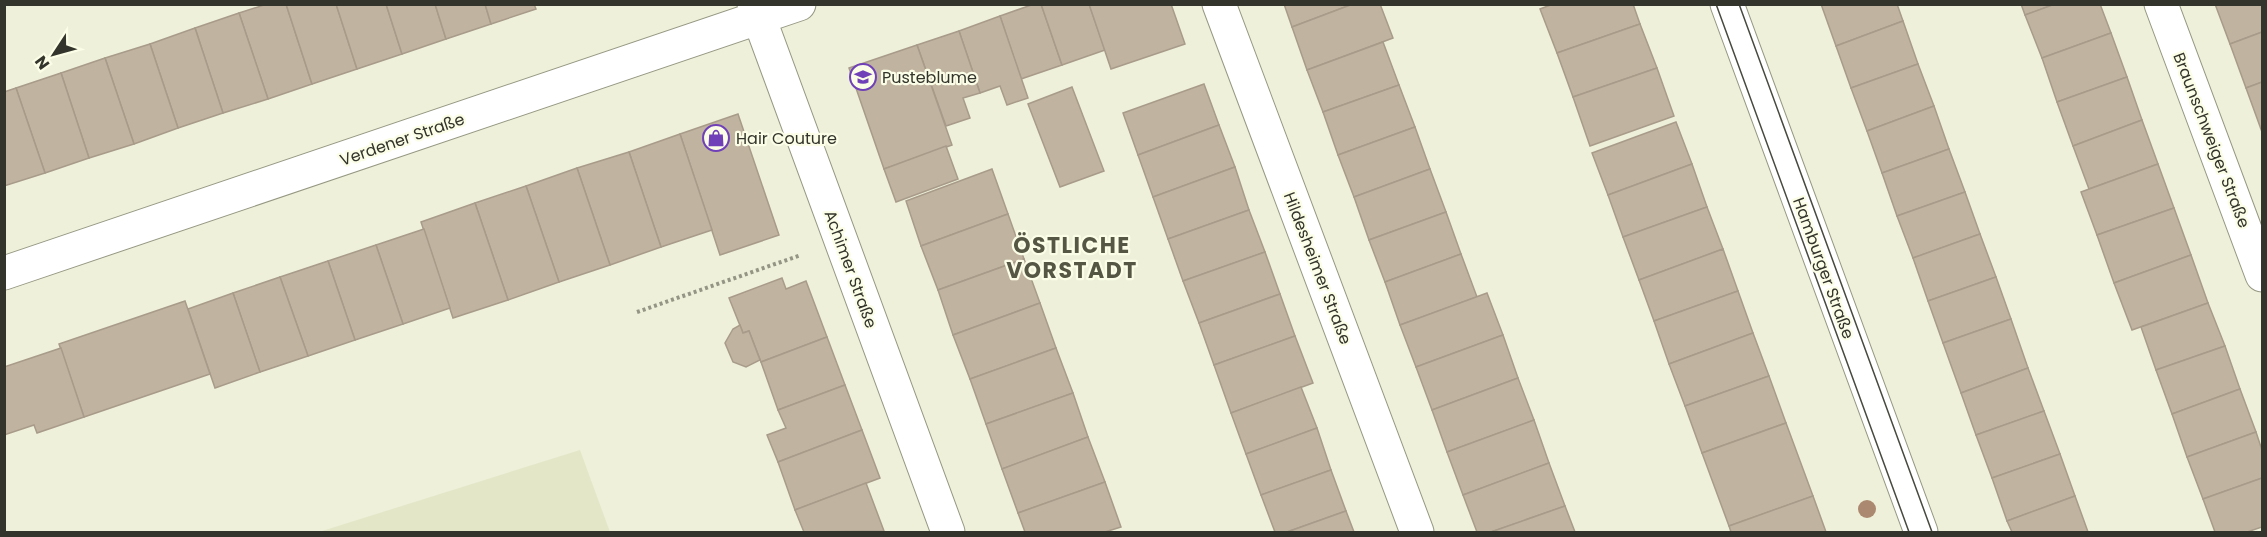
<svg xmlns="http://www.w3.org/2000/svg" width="2267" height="537" font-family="Poppins,sans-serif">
<rect width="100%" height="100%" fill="#eef0d9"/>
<path fill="#e4e6c8" d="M580,450L610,532H319Z"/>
<g fill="#c0b3a0" stroke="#a89b89" stroke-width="1.5">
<path d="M267,4H286L312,84L268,99L239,13Z"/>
<path d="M286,4H336L357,69L312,84Z"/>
<path d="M336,4H386L402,54L357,69Z"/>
<path d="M386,4H435L446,39L402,54Z"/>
<path d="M435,4H485L491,24L446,39Z"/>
<path d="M485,4H534L536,9L491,24Z"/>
<path d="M1034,4H1041L1062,65L1021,79L1000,16Z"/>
<path d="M1041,4H1089L1105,50L1062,65Z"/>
<path d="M1089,4H1171L1185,44L1111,69Z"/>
<path d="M1284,4H1353L1292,27Z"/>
<path d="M1353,4H1380L1393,38L1307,70L1292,27Z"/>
<path d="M1553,4H1633L1640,24L1557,53L1540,9Z"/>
<path d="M1821,4H1897L1903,21L1836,46Z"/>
<path d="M2021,4H2055L2025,15Z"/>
<path d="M2055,4H2100L2111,33L2042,58L2025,15Z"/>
<path d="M2215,4H2262V32L2230,44Z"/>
<path d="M239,13L268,99L223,113L195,28Z"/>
<path d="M1000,16L1028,98L1007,105L1000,86L980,93L959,31Z"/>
<path d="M1903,21L1918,64L1851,88L1836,46Z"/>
<path d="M1640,24L1657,68L1573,97L1557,53Z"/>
<path d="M195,28L223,113L178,128L150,44Z"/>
<path d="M959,31L980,93L963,98L970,118L946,126L917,45Z"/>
<path d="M2262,32V82L2246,88L2230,44Z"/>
<path d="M2111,33L2127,77L2057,102L2042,58Z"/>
<path d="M1383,42L1399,85L1323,112L1307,70Z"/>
<path d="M150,44L178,128L134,144L105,58Z"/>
<path d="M917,45L952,145L884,169L849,68Z"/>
<path d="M105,58L134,144L89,158L61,73Z"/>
<path d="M1918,64L1934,106L1867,131L1851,88Z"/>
<path d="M1657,68L1674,116L1590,146L1573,97Z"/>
<path d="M61,73L89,158L45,173L16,88Z"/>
<path d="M2127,77L2142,120L2073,146L2057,102Z"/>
<path d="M2262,82V132L2246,88Z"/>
<path d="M1204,84L1219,125L1138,155L1123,113Z"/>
<path d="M1399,85L1415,127L1338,155L1323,112Z"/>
<path d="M1072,87L1104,171L1060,187L1028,104Z"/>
<path d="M16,88L45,173L4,186V92Z"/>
<path d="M1934,106L1949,149L1882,173L1867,131Z"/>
<path d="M738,114L779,235L720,255L680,134Z"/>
<path d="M2142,120L2158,164L2089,189L2073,146Z"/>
<path d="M1676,122L1692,164L1608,195L1592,153Z"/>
<path d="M1219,125L1235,167L1153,197L1138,155Z"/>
<path d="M1415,127L1430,169L1354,197L1338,155Z"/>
<path d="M680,134L712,230L661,247L629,152Z"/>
<path d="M946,146L958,179L896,202L884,169Z"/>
<path d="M1949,149L1965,192L1897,216L1882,173Z"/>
<path d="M629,152L661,247L610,265L577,168Z"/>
<path d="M1692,164L1707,207L1623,237L1608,195Z"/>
<path d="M2158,164L2174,208L2097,235L2081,192Z"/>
<path d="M1235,167L1249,210L1168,239L1153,197Z"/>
<path d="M577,168L610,265L559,282L526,186Z"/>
<path d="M992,169L1008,214L921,246L906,201Z"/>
<path d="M1430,169L1446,212L1369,240L1354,197Z"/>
<path d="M526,186L559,282L508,300L475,203Z"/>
<path d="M1965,192L1980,234L1913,258L1897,216Z"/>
<path d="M475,203L508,300L453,318L421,222Z"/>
<path d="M1707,207L1723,249L1639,280L1623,237Z"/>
<path d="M2174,208L2191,255L2114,283L2097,235Z"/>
<path d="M1249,210L1265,252L1183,281L1168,239Z"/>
<path d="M1446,212L1461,254L1385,282L1369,240Z"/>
<path d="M1008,214L1024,259L938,290L921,246Z"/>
<path d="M424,229L450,308L403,324L376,245Z"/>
<path d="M1980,234L1996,277L1928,301L1913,258Z"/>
<path d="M376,245L403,324L355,340L328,261Z"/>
<path d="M1723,249L1738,291L1654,321L1639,280Z"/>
<path d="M1265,252L1280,294L1199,323L1183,281Z"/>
<path d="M1461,254L1477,297L1400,325L1385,282Z"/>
<path d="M2191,255L2208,303L2132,330L2114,283Z"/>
<path d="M1024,259L1040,303L953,335L938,290Z"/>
<path d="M328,261L355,340L308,356L280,277Z"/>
<path d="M280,277L308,356L260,372L233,293Z"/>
<path d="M1996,277L2011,319L1943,343L1928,301Z"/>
<path d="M782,278L786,289L806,281L827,337L761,362L749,331L743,333L729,298Z"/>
<path d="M1738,291L1753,333L1669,364L1654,321Z"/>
<path d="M233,293L260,372L215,388L188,309Z"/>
<path d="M1487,293L1503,335L1416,367L1400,325Z"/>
<path d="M1280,294L1295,336L1214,365L1199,323Z"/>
<path d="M185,301L210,374L84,417L59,344Z"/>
<path d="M1040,303L1056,348L970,379L953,335Z"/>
<path d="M2208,303L2225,346L2156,370L2141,327Z"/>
<path d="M2011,319L2028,368L1961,393L1943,343Z"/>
<path d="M740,325L743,333L749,331L760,360L746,367L733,362L725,343L733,329Z"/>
<path d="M1753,333L1769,376L1685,406L1669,364Z"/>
<path d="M1503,335L1518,378L1432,410L1416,367Z"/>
<path d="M1295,336L1313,383L1231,413L1214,365Z"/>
<path d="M827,337L845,385L778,410L761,362Z"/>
<path d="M2225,346L2240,389L2172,414L2156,370Z"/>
<path d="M61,348L84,417L37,433L34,425L4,435V367Z"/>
<path d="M1056,348L1073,393L986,424L970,379Z"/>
<path d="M2028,368L2044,411L1976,435L1961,393Z"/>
<path d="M1769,376L1786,423L1702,453L1685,406Z"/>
<path d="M1518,378L1534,420L1447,452L1432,410Z"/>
<path d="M845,385L862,430L778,462L767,435L786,428L778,410Z"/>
<path d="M1301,387L1317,428L1246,454L1231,413Z"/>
<path d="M2240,389L2256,432L2187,457L2172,414Z"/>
<path d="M1073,393L1088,437L1002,469L986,424Z"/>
<path d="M2044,411L2060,454L1992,478L1976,435Z"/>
<path d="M1534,420L1549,463L1463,495L1447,452Z"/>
<path d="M1786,423L1813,496L1729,526L1702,453Z"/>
<path d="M1317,428L1331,470L1261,495L1246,454Z"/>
<path d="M862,430L880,478L795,510L778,462Z"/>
<path d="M2256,432L2262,450V478L2203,499L2187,457Z"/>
<path d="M1088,437L1105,482L1018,513L1002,469Z"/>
<path d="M2060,454L2075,496L2007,521L1992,478Z"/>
<path d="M1549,463L1565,506L1491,532H1477L1463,495Z"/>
<path d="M1331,470L1346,511L1287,532H1275L1261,495Z"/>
<path d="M2262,478V527L2247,532H2215L2203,499Z"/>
<path d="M1105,482L1121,527L1105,532H1025L1018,513Z"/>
<path d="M866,483L884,531L804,532L795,510Z"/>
<path d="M1813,496L1826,532H1731L1729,526Z"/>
<path d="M2075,496L2088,532H2012L2007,521Z"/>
<path d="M1565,506L1575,532H1491Z"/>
<path d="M1346,511L1354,532H1287Z"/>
</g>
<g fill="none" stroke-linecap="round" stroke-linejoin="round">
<defs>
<g id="minor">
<path d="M754,4L948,532"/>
<path d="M1219,4L1417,532"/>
<path d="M2161,4L2262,275"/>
<path d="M4,273L799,4"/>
</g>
<path id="tertiary" d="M1727,4L1921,532"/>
</defs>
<use href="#minor" stroke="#969883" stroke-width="35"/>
<use href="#tertiary" stroke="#969883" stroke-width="35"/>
<path stroke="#949585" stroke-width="4" stroke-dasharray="3 3" stroke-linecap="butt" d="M637,312L801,255"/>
<use href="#minor" stroke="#fff" stroke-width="33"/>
<use href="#tertiary" stroke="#fff" stroke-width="33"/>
<g stroke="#48493f" stroke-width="1.5">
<path d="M1716,4L1909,532"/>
<path d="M1739,4L1932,532"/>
</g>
</g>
<circle fill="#ab8970" cx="1867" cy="509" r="9"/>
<defs>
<symbol id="school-ring" viewBox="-11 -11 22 22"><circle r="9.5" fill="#fbfde6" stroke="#7040b8" stroke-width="1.5"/><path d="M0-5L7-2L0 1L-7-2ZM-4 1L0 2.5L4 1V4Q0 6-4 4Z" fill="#7040b8"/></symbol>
<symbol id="shop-ring" viewBox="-11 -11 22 22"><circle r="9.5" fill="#fbfde6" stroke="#7040b8" stroke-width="1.5"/><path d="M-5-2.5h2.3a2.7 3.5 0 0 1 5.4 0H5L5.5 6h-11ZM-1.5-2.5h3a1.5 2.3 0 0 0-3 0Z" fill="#7040b8"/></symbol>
</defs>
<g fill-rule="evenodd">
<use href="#school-ring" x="848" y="62" width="30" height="30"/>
<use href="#shop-ring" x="701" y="123" width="30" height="30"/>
</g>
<g text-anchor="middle" stroke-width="4.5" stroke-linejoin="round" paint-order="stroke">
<g font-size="16" fill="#33342b" stroke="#fbfde6" text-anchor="start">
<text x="882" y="83">Pusteblume</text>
<text x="736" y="144">Hair Couture</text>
</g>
<g font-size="16" fill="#33342b" stroke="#fbfde6">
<text transform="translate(402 139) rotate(-19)" y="6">Verdener Straße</text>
<text transform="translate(2212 140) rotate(69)" y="6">Braunschweiger Straße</text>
<text transform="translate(1318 268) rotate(69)" y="6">Hildesheimer Straße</text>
<text transform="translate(1824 268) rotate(70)" y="6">Hamburger Straße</text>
<text transform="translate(851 269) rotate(70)" y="6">Achimer Straße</text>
</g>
<g font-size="22" font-weight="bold" letter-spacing="1.5" fill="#555643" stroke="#fbfde6">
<text x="1072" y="253">ÖSTLICHE<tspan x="1072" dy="25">VORSTADT</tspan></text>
</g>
</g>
<rect width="2267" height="537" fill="none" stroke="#33342b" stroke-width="12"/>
<g transform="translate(54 54) rotate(234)" stroke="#fbfde6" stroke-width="4.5" paint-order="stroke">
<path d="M0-4.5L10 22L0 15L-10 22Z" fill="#33342b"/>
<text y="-9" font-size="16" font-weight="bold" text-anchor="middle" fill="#33342b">N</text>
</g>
</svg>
